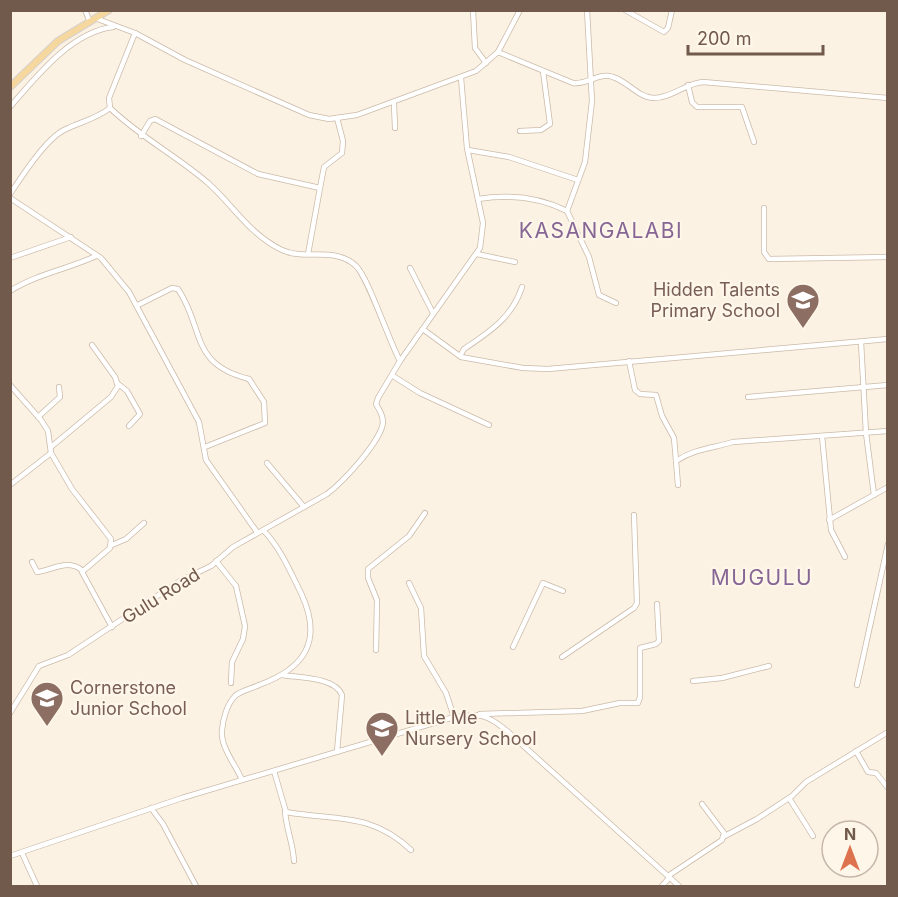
<svg xmlns="http://www.w3.org/2000/svg" width="898" height="897" font-family="Inter,sans-serif">
<rect width="100%" height="100%" fill="#fbf2e3"/>
<g fill="none" stroke-linecap="round" stroke-linejoin="round">
<defs>
<g id="minor">
<path d="M85,10L90,22"/>
<path d="M473,10L475,48L486,63"/>
<path d="M587,10L592,101L585,162L567,211L589,257L599,295L616,303"/>
<path d="M625,10L664,32L668,28L672,10"/>
<path d="M95,18L135,33L185,60L309,115L329,119L357,115L476,71L498,52L520,10"/>
<path d="M135,33L109,98L110,108C140,137 177,156 208,183C233,205 250,235 282,250C305,261 336,246 356,266C368,277 389,341 400,361"/>
<path d="M498,52L573,83C588,85 598,72 613,77C627,81 639,98 654,98C672,98 686,83 703,82L888,98"/>
<path d="M688,85L692,102L697,107H742L754,142"/>
<path d="M394,104L395,128"/>
<path d="M10,107C36,77 71,32 113,27"/>
<path d="M520,131L541,130L550,124L543,71"/>
<path d="M141,136L150,121L155,119L258,174L320,188L308,254"/>
<path d="M468,150L509,157L578,180"/>
<path d="M320,188L324,167L342,153L343,141L337,118"/>
<path d="M10,194C22,176 45,140 64,130C80,122 96,119 110,108"/>
<path d="M10,198L101,258L129,292L199,422L206,460L257,532"/>
<path d="M478,199C509,194 539,197 567,211"/>
<path d="M764,208V252L769,259L888,257"/>
<path d="M477,254L515,262"/>
<path d="M10,258L71,237"/>
<path d="M410,268L433,313"/>
<path d="M10,291C37,274 68,269 96,256"/>
<path d="M138,305L172,288L178,289C205,329 189,364 249,379L264,402L265,423L205,447"/>
<path d="M424,330L461,357L523,368L548,369L888,339"/>
<path d="M861,342L866,433L874,495"/>
<path d="M460,356L464,349C489,332 512,318 522,287"/>
<path d="M629,361L635,390L640,394L656,395L662,416L674,438L676,461"/>
<path d="M393,376L420,393L489,425"/>
<path d="M117,383L127,391L140,414L129,426"/>
<path d="M10,385L41,420L48,431L51,453L72,489L111,539L110,548L82,572L112,627"/>
<path d="M748,397L888,385"/>
<path d="M38,417L60,397L59,387"/>
<path d="M822,436L831,530L845,557"/>
<path d="M51,447L111,397L118,386L115,377L92,345"/>
<path d="M267,463L304,507"/>
<path d="M10,485L51,453"/>
<path d="M678,485L676,461C694,449 713,448 733,442L888,431"/>
<path d="M829,520L888,487"/>
<path d="M112,545L126,539L144,523"/>
<path d="M216,561L236,586L245,626L243,639L232,662L231,683"/>
<path d="M32,562L37,572C53,570 68,558 83,571"/>
<path d="M409,583L421,608L424,656L446,693L454,717"/>
<path d="M513,647L543,583L563,591"/>
<path d="M376,650L377,600L368,578V569L409,536L425,513"/>
<path d="M562,657L634,608L637,603L634,515"/>
<path d="M282,675C299,678 335,677 342,695L337,752"/>
<path d="M693,681L722,678L769,666"/>
<path d="M857,685L888,544"/>
<path d="M10,713L39,666L68,655L180,581L211,566L233,547L327,494C343,482 376,446 382,427C385,419 380,411 376,404L378,398L400,361L480,248L483,223L467,148L461,78"/>
<path d="M480,714L582,711L620,703H638L640,697V648L656,644L659,641L657,604"/>
<path d="M856,751L868,772L876,773L888,788"/>
<path d="M274,771L286,812C336,821 371,812 411,850"/>
<path d="M242,780C236,765 220,747 222,730C223,719 227,704 235,696C242,690 251,689 259,685C306,668 323,640 301,593C290,571 281,549 264,531"/>
<path d="M789,798L813,836"/>
<path d="M151,808L163,824L196,886"/>
<path d="M285,811C286,828 293,843 294,861"/>
<path d="M723,837L757,819L792,796L806,782L888,732"/>
<path d="M22,853L37,886"/>
<path d="M10,856L182,798L454,717C479,713 487,714 507,731L679,886"/>
<path d="M668,876L722,840L724,833L702,804"/>
<path d="M662,886L669,878"/>
</g>
<path id="major" d="M10,87L58,41L109,10"/>
</defs>
<use href="#minor" stroke="#cbbaaa" stroke-width="6"/>
<use href="#major" stroke="#d7d1cd" stroke-width="8"/>
<use href="#minor" stroke="#fff" stroke-width="4.5"/>
<use href="#major" stroke="#f6d89f" stroke-width="6"/>
</g>
<defs>
<symbol id="school-pin" viewBox="-11 -11 22 30"><path d="M0 17L-7.5 6A9.5 9.5 0 1 1 7.5 6Z" fill="#8d6e63" stroke="#fef6e9"/><path d="M0-5L7-2L0 1L-7-2ZM-4 1L0 2.5L4 1V4Q0 6-4 4Z" fill="#fff"/></symbol>
</defs>
<g fill-rule="evenodd">
<use href="#school-pin" x="784" y="281" width="38" height="52"/>
<use href="#school-pin" x="28" y="679" width="38" height="52"/>
<use href="#school-pin" x="363" y="709" width="38" height="52"/>
</g>
<g text-anchor="middle" stroke-width="4.5" stroke-linejoin="round" paint-order="stroke">
<g font-size="18" fill="#785e54" stroke="#fef6e9" text-anchor="start">
<text x="780" y="296" text-anchor="end">Hidden Talents<tspan x="780" dy="21">Primary School</tspan></text>
<text x="70" y="694">Cornerstone<tspan x="70" dy="21">Junior School</tspan></text>
<text x="405" y="724">Little Me<tspan x="405" dy="21">Nursery School</tspan></text>
</g>
<g font-size="18" fill="#71594b" stroke="#fef6e9">
<text transform="translate(161 596) rotate(-32)" y="6">Gulu Road</text>
</g>
<g font-size="21" letter-spacing="1.5" fill="#866694" stroke="#fef6e9">
<text x="601" y="238">KASANGALABI</text>
<text x="762" y="585">MUGULU</text>
</g>
</g>
<rect width="898" height="897" fill="none" stroke="#71594b" stroke-width="24"/>
<g transform="translate(850 849)"><circle r="28" fill="#fef6e9" stroke="#c6b7aa" stroke-width="1.5"/>
<path d="M0-4.5L10 22L0 15L-10 22Z" fill="#de724e"/>
<text y="-9" font-size="16" font-weight="bold" text-anchor="middle" fill="#71594b">N</text>
</g>
<path d="M688 45v9h135v-9" fill="none" stroke="#71594b" stroke-width="3"/>
<text x="697" y="45" font-size="18" fill="#71594b" stroke="#fef6e9" stroke-width="4.5" paint-order="stroke">200 m</text>
</svg>
